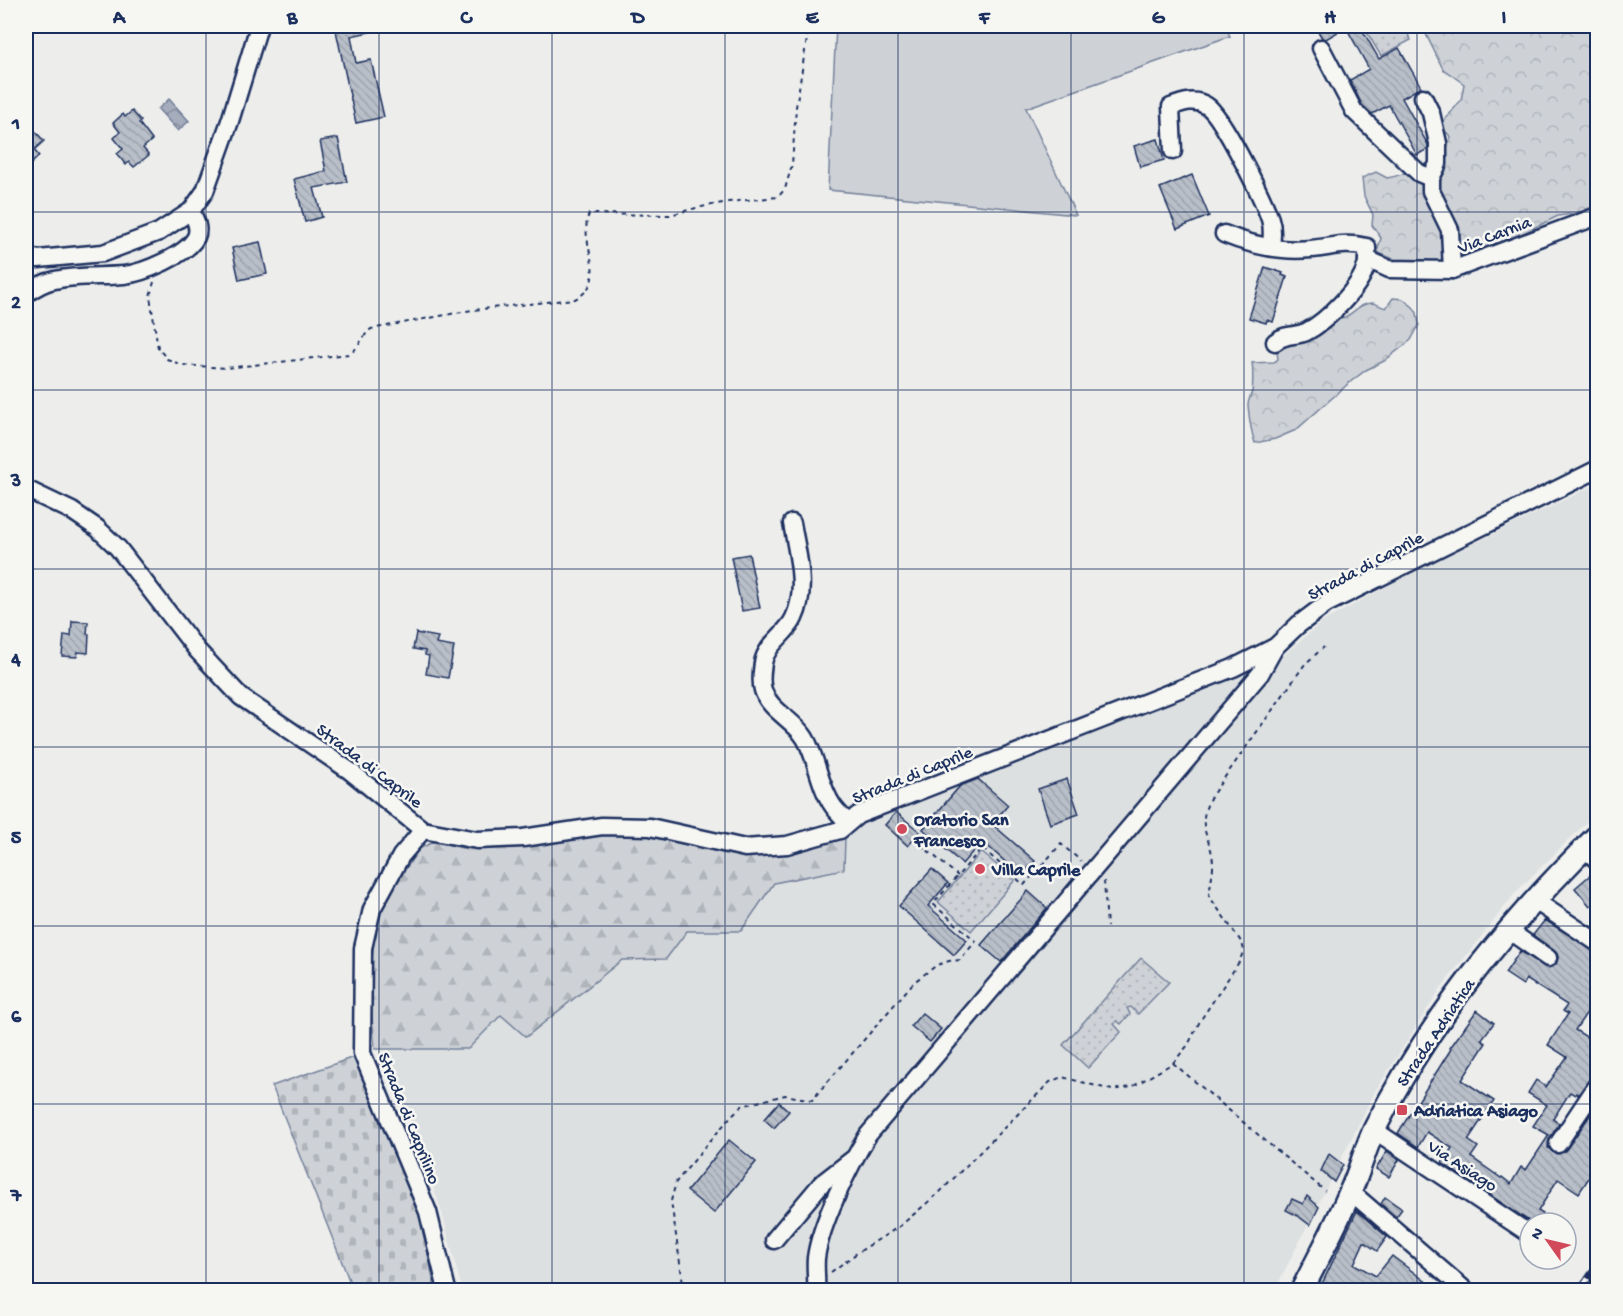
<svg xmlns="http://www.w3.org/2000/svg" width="1623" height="1316" font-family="'Gochi Hand',sans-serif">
<defs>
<pattern id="forest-firs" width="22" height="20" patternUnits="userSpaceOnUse" patternTransform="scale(1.5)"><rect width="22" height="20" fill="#ced2d7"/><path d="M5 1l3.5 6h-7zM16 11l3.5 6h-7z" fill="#b0b5bb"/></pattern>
<pattern id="cemetery-stones" width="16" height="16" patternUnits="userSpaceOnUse" patternTransform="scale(1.5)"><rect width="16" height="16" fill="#ced2d7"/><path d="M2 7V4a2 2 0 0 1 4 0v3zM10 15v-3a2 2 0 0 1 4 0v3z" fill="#b0b5bb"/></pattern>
<pattern id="park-crowns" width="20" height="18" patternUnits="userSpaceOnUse" patternTransform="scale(1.5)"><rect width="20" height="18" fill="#ced2d7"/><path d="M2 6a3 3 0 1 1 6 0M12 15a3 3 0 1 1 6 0" fill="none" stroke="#b0b5bb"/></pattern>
<pattern id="garden-dots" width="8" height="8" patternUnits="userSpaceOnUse" patternTransform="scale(1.5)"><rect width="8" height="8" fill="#ced2d7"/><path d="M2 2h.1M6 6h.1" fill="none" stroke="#b0b5bb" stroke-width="1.8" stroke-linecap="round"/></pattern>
<pattern id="water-waves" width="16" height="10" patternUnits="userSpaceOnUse" patternTransform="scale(1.5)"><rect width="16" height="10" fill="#a5acbc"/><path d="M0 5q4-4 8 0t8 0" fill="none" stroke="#868c9c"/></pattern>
<pattern id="building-back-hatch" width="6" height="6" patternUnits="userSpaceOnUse" patternTransform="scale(1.5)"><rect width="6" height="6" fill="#b9bfc8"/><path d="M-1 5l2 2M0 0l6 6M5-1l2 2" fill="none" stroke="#9ea4ae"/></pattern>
</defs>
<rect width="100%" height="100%" fill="#edeeec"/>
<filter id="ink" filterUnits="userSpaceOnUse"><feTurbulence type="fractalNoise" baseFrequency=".0167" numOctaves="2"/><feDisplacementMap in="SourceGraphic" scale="12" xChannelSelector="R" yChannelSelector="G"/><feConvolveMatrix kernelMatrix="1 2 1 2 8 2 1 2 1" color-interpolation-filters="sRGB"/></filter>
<g filter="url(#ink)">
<path fill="#dde0e1" d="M1597,484V812L1517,891L1441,988L1376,1090L1275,1290H462L442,1213L386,1049H468L501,1015L526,1036L622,960L666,959L687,931H741L774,883L844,869L845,838L864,820L977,773L1285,654L1322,622L1400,579Z"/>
<path fill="#ced2d7" stroke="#74809a" stroke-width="1.5" d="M836,26H1225L1230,36L1026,108L1076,215L828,190Z"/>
<path fill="url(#forest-firs)" stroke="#74809a" stroke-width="1.5" d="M613,833L652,836L700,847L747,856L793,852L845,838L844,869L774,883L741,931H687L666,959L622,960L526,1037L501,1015L468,1049H375L371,1008L372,959L376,923L384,901L419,849L435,841L462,848L494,849Z"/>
<path fill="url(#cemetery-stones)" stroke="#74809a" stroke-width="1.5" d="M354,1057L422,1222L435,1290H353L272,1086Z"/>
<g fill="url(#park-crowns)" stroke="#74809a" stroke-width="1.5">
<path d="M1422,26H1597V205L1577,213L1558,216L1501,244L1461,257L1447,265L1398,261L1377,252L1381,238L1372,225L1373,215L1364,196L1362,178L1376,172L1387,178C1401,176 1436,162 1445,151C1448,148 1449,141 1451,137L1440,126L1461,100L1464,84L1443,69Z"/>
<path d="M1393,298L1403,299L1413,307L1417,313L1419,325L1411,340L1384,361L1366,370L1349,383L1296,430L1275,439L1255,443C1251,431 1249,417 1248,405C1248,400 1251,396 1252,391C1253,387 1253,366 1252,363L1274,362L1278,359L1277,352L1283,343L1330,318C1351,323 1353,304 1372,303C1376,303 1381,307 1386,308Z"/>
</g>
<g fill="url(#garden-dots)" stroke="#74809a" stroke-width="1.5">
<path d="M1363,26H1403L1411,40L1381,56Z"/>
<path d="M981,852L1015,880L971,931L938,902Z"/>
<path d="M1141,958L1169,982L1138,1014L1131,1007L1127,1008L1130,1014L1121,1024L1117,1021L1114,1024L1121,1032L1088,1068L1063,1045Z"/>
</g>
<path fill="url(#water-waves)" stroke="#6e7a96" stroke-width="1.5" d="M169,99L189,121L178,131L158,109Z"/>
<g fill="url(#building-back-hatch)" stroke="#1b2f5e" stroke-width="1.5">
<path d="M335,26H373L374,31L351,36L356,63L371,60L384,117L356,123Z"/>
<path d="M1315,26H1360L1379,59L1399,48L1421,87L1402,98L1428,145V149L1417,155L1389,105L1372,114L1362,105L1350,80L1369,69L1346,27L1326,39L1322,38Z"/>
<path d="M132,111L141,121L139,123L152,140L143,148L149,155L134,167L129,162L126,165L117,154L123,149L114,138L120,132L113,123L123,114L125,117Z"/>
<path d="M26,121L44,141L34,150L39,156L26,169Z"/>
<path d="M338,138L347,182L314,188L322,217L305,222L294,179L326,171L320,141Z"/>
<path d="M1158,139L1164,160L1140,167L1134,146Z"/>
<path d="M1192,175L1209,216L1177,229L1160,188Z"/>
<path d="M260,242L267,274L239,280L232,248Z"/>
<path d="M1265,267L1283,273L1282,275L1287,277L1273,322L1267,320L1266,323L1249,318Z"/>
<path d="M749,554L760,608L742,611L731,557Z"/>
<path d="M72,621L88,622L87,634H89L88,653L78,652L77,657L62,656L64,635L71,636Z"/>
<path d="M416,633L438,637L436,644L454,647L448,678L426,674L429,656L425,655V651L413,649Z"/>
<path d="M978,779L1008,805L992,824L1035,861L1021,876L982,841L962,864L923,829L960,786Z"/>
<path d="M1067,779L1079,814L1050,824L1038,789Z"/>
<path d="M896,812L920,832L908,846L885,825Z"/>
<path d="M932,869L948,883L928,906L967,940L954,955L899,906Z"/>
<path d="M1595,871H1598V900L1590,906L1575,888Z"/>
<path d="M1028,891L1047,908L1001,962L981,945Z"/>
<path d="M1545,920L1598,953V996L1575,1030L1598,1044V1074L1590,1078L1578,1095L1576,1093L1575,1095L1570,1092L1553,1119L1559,1124L1549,1139L1548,1148L1557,1154L1566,1150L1598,1104V1164L1579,1193L1558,1179L1538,1211L1543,1214L1537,1223H1532L1442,1163L1452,1148L1427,1132L1418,1147L1398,1133L1451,1049L1450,1048L1477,1010L1494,1023L1481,1040L1486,1043L1462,1080L1494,1101L1468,1140L1478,1147L1471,1157L1501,1178L1502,1177L1511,1184L1521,1167L1526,1170L1549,1135L1533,1126L1547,1105L1528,1093L1536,1080L1546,1087L1567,1057L1548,1045L1568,1014L1563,1011L1567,1005L1526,979L1523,985L1505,973L1520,951L1547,968L1556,964L1558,958L1557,953L1533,935Z"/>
<path d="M922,1013L941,1029L930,1042L911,1026Z"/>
<path d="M779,1102L789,1111L774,1128L764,1119Z"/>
<path d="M729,1140L756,1162L714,1213L687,1191Z"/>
<path d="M1387,1151L1399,1160L1389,1177L1376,1169Z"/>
<path d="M1329,1154L1343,1165L1334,1182L1321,1171Z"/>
<path d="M1307,1196L1319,1207L1310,1225L1298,1216L1286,1210L1292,1199L1303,1204Z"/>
<path d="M1385,1197L1402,1209L1396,1217L1381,1204Z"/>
<path d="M1357,1211L1387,1237L1377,1251L1364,1242L1354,1264L1376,1276L1392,1256L1437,1290H1319Z"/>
</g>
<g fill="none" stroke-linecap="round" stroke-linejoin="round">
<defs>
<g id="minor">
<path d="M1321,48L1354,111L1419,173L1431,178"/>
<path d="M1423,97L1431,113L1438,143V164L1431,178V191L1450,230L1452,270"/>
<path d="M1173,151L1171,107C1183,102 1195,98 1207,106C1222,115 1263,199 1270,219C1273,228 1272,237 1271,246"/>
<path d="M1224,234C1251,245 1282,252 1311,249C1334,247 1343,242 1367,247C1367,253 1368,261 1366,266C1360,288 1326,322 1306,332C1294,337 1286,333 1275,342"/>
<path d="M26,256L38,259L103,253L159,232L191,211L205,191L230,121L259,26"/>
<path d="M1367,259L1389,269L1452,270L1598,216"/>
<path d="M26,294C34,288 44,282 55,280C77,275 101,277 124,275C143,273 187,255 196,237C200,228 195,219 191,211"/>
<path d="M26,489L72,511L97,528L118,548L197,650L241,697L350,771L423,830L477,840L523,838L602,826L650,827L745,848L787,845L840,830L858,815L1233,668L1275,647L1298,625L1326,604L1598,469"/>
<path d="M792,523C797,553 808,589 794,618C787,634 766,644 763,663C762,671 760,681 763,690C769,710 794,720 805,738C817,758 819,786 833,806C837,812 843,817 848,823"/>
<path d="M423,830L401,856L372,909L363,948L362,1053L428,1212L447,1290"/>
<path d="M1584,848L1598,861"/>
<path d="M1534,900L1598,943"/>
<path d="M1508,930L1548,958"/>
<path d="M1374,1130L1530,1234"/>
<path d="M1558,1144L1598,1084"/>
<path d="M1351,1192L1465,1290"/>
<path d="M774,1240L822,1183L853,1159"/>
<path d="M816,1290C817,1280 815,1269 816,1258C820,1225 850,1164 868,1135L1260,674L1275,647"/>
</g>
<path id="major" d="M1302,1290C1318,1258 1336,1226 1350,1192C1360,1171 1365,1148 1375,1128C1430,1018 1510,921 1598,835"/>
</defs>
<use href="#minor" stroke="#1b2f5e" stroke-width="21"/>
<use href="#major" stroke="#1b2f5e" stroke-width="26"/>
<g stroke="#1b2f5e" stroke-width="2" stroke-dasharray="4.5 4.5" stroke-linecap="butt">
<path d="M154,282L150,296L158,348L167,359L182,365L227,368L349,354C360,348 361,337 371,329L472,310L575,299C612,280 577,243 589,214L670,215L696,208L728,202L778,197L785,189L792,165L796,107L809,26"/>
<path d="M914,839L958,876"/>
<path d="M1104,881L1107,927"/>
<path d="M1173,1063L1325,1191"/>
<path d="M831,1272L857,1253L900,1226L940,1192L1050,1082L1062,1077L1112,1090L1132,1087L1173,1063L1188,1045L1200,1021L1239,962L1244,950L1242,943L1209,896C1210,887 1212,877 1213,868C1214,837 1194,832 1210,798L1305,664L1324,647"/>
<path d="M684,1290L671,1201L676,1182L732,1115L742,1106L785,1095L812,1100L914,982L937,965L949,961L960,960L976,941L933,904L982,848L1024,885L1061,844L1081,861"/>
</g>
<use href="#minor" stroke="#f6f6f2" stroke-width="16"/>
<use href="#major" stroke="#f6f6f2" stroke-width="21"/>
<defs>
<path id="rail" d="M1580,1290L1598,1264"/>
</defs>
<use href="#rail" stroke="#1b2f5e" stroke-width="7"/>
<use href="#rail" stroke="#f6f6f2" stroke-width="4.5" stroke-dasharray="14" stroke-linecap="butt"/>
</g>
</g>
<path fill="none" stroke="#1b2f5e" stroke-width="1.5" stroke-opacity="0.55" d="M206,26V1290M379,26V1290M552,26V1290M725,26V1290M898,26V1290M1071,26V1290M1244,26V1290M1417,26V1290M26,212H1598M26,390H1598M26,569H1598M26,747H1598M26,926H1598M26,1104H1598"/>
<g fill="#d1495b" stroke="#f6f6f2" stroke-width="2">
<circle cx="902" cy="829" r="6"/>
<circle cx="980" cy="869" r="6"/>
<rect x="1396" y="1104" width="12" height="12" rx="3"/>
</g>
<g text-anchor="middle" stroke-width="5" stroke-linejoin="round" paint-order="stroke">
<g font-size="18" fill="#1b2f5e" stroke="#f6f6f2">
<text transform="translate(1494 234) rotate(-21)" y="6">Via Carnia</text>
<text transform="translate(1365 565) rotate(-28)" y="6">Strada di Caprile</text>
<text transform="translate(370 765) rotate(37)" y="6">Strada di Caprile</text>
<text transform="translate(912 774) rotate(-22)" y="6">Strada di Caprile</text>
<text transform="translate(1435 1032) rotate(-56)" y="6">Strada Adriatica</text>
<text transform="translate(410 1118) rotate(68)" y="6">Strada di Caprilino</text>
<text transform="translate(1463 1165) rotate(33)" y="6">Via Asiago</text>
</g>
<g font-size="18" font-weight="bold" fill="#1b2f5e" stroke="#f6f6f2" text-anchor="start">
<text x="914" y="825">Oratorio San<tspan x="914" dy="21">Francesco</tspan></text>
<text x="992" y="875">Villa Caprile</text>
<text x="1414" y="1116">Adriatica Asiago</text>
</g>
</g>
<rect width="1623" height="1316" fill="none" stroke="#f6f6f2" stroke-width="66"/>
<g transform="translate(1548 1241) rotate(304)"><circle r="28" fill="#f6f6f2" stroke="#9ea6b7" stroke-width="1.5"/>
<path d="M0-4.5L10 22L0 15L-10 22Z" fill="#d1495b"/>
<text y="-9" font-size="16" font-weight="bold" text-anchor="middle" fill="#1b2f5e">N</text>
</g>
<rect x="33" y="33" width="1557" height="1250" fill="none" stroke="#1b2f5e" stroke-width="2"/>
<g font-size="20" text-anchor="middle" font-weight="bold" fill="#1b2f5e">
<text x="119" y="23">A</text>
<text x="292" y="23">B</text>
<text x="466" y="23">C</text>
<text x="638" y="23">D</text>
<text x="812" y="23">E</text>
<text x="984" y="23">F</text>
<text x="1158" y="23">G</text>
<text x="1330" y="23">H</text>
<text x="1504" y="23">I</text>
<text x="16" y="129">1</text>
<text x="16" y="308">2</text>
<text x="16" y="486">3</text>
<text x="16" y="665">4</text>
<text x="16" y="843">5</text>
<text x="16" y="1022">6</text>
<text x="16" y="1201">7</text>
</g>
</svg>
